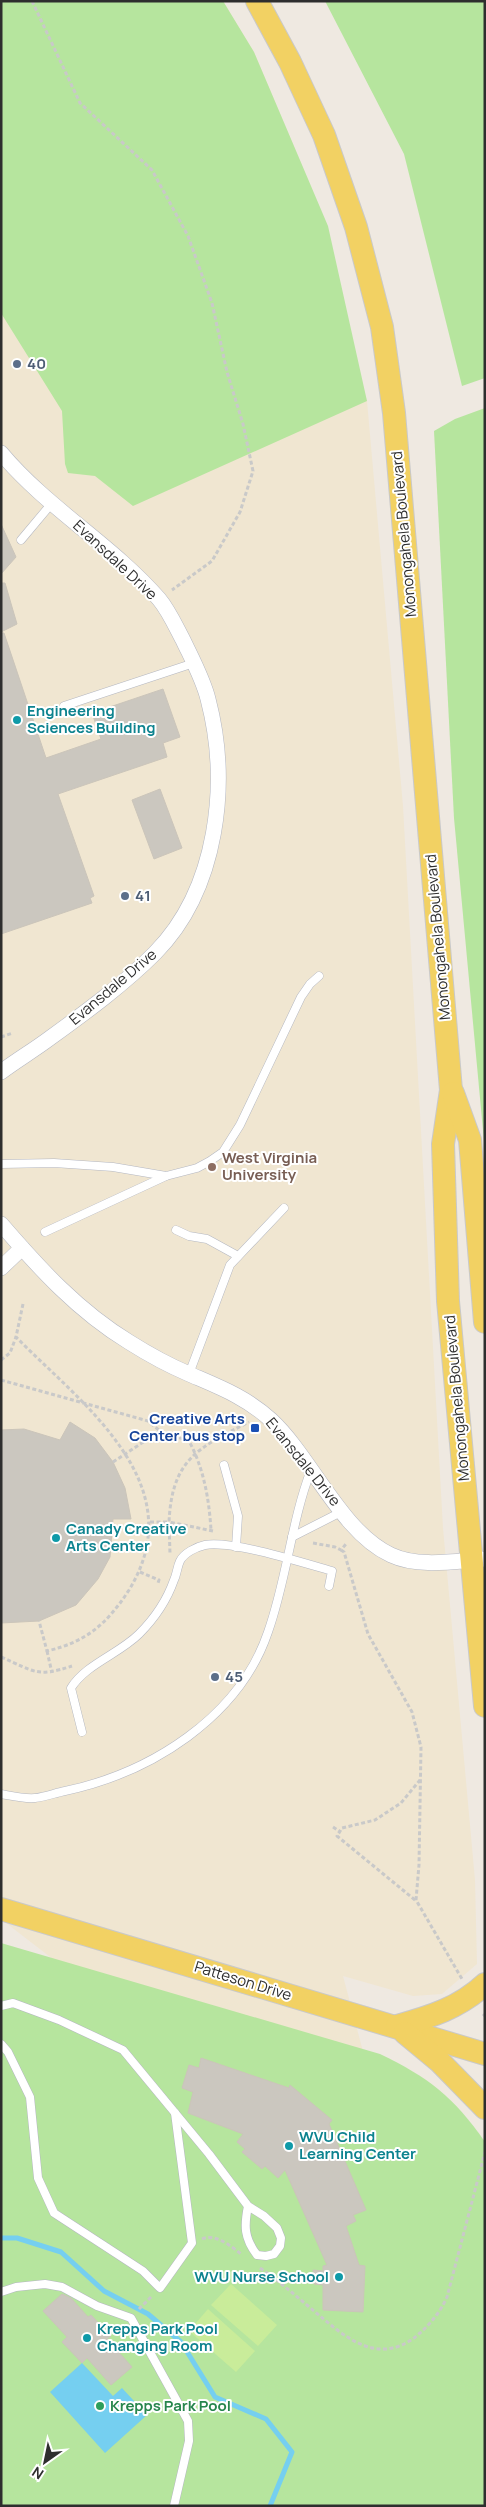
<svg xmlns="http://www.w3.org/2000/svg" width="486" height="2507" font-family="Manrope,sans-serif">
<rect width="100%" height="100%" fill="#efe9e1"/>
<path fill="#f0e6d1" d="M1,1H223L254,52L311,187L367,401L403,806L443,1528L475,1880L477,1964L442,1994L413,1996L343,1976L430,2304L107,2001L1,1919Z"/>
<g fill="#b6e59e">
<path d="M1,1H223L254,52L328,226L367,401L133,506L95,476L68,473L65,464L62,411L1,313Z"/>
<path d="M325,1H485V378L462,386L404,154Z"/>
<path d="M485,408V1152L454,818L434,431L455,419Z"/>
<path d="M1,1943L380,2054C428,2077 454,2097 485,2142V2506H1Z"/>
</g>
<g fill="#c9ec9a">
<path d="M231,2284L277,2325L258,2346L211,2305Z"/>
<path d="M208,2309L255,2351L236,2372L189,2331Z"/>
</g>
<path fill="#75cff0" d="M82,2363L113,2396L122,2388L147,2415L105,2453L50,2392Z"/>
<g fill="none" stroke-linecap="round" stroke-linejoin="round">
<path stroke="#75cff0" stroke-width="5" d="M1,2238H17L61,2252L104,2291L148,2314L181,2342L215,2397L266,2419L292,2452L270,2506"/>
</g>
<g fill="#cbc7bf" stroke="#cbc5ba">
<path d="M1,524L16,557L1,574Z"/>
<path d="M1,583H5L17,624L1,632Z"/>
<path d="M1,633H4L46,758L101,739L92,713L163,689L180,737L163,743L167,757L58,794L94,896L90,898L92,903L1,934Z"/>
<path d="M160,789L182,848L154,859L132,800Z"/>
<path d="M70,1422L95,1438L113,1462L125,1488L131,1519H113L110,1557L98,1579L76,1605L39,1621L1,1623V1430L24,1429L60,1440Z"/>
<path d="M201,2058L289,2088L290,2085L332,2120L329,2124L366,2210L353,2215L356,2221L346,2226L359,2265L365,2266L363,2312L323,2310V2285L314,2284L313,2270L323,2271V2266L327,2265L285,2170L278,2178L265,2166L262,2169L242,2152L245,2149L237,2142L243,2134L188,2113L193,2092L182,2088L189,2065L199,2068Z"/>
<path d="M62,2294L71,2298L88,2317L91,2315L111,2336L107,2339L132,2367L111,2385L87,2358L82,2363L62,2342L67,2337L43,2311Z"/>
</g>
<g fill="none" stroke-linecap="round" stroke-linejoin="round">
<defs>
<g id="lane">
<path d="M21,540L52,503"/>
<path d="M64,706L194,663"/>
<path d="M1,1164L54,1163L113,1167L166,1176L197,1168L210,1161L223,1152L240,1125L301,997L310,984L319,976"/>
<path d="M176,1230L189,1236L207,1239L238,1256"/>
<path d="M45,1232L166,1176"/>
<path d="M189,1374L230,1265L284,1208"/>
<path d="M224,1465L238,1516L236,1547"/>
<path d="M292,1537L343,1511"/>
<path d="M82,1732L71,1688C86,1664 119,1654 139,1634C154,1619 167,1600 174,1580C177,1574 177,1567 180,1561C184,1553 196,1547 205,1545C231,1540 304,1563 332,1571L329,1586"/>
<path d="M1,1794C12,1796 24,1799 35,1798C45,1797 55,1793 65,1791C150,1773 239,1718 268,1632C287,1579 291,1522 311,1470"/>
<path d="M1,2006L13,2003L59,2020L123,2050L209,2154L248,2206L264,2216L277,2228L281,2238L280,2246L274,2254L266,2256L257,2255C244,2238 244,2226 248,2206"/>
<path d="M1,2044L8,2052L30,2097L38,2178L54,2213L143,2271L160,2288L192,2243L175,2113"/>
<path d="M1,2292L16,2287L45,2284L62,2287L97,2306L131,2318L188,2421L189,2441L174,2506"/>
</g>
<g id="street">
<path d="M1,453C47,508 112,545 159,599C169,611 176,627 183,640C192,659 203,679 208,699C230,783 218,889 155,953C124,984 86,1012 50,1038C34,1050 17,1060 1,1072"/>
<path d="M1,1224C39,1268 78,1311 129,1342C148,1354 168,1365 189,1374C219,1387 246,1397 271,1420C311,1457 341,1532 391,1555C419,1568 455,1561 485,1559"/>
<path d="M1,1268L22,1248"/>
</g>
<g id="primary">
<path d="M257,1L290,62L324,135L356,227L382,327L394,413L451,1090L443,1144L448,1301L485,1706"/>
<path d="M453,1093L470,1140L485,1322"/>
<path d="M1,1909L485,2054"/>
<path d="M397,2026C430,2017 459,2008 485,1984"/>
<path d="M405,2033L440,2062L485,2108"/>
</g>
</defs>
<use href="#lane" stroke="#b4b7c1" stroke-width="9"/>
<use href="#street" stroke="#b4b7c1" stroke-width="16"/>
<use href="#primary" stroke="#c9c9c9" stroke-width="24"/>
<g stroke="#c9c9c9" stroke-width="3" stroke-dasharray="4 2.5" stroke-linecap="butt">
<path d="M32,1L80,103L152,170L188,236L212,303L227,372L243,424L253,471L240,512L212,561L172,590"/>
<path d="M1,1037L13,1033"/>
<path d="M23,1304L16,1337C83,1405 194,1484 129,1590C107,1624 86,1642 47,1651L39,1621"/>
<path d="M1,1360L10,1353L16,1337"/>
<path d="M1,1380L148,1421L160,1431L189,1441C204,1469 209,1499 211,1530"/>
<path d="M113,1462L160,1431"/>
<path d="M150,1522H169L170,1554"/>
<path d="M213,1531L169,1522C172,1459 198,1448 249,1422"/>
<path d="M313,1543L335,1547L341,1550L346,1544"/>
<path d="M341,1550L344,1552L368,1634L412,1712L421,1747L419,1865L416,1900L462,1979"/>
<path d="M140,1572L159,1580L158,1583"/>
<path d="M47,1651L52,1673"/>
<path d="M1,1657C34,1671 36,1678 72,1666"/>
<path d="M333,1827L339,1831"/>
<path d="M415,1900L337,1836L342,1828L375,1820L401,1803L420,1780"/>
<path d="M483,2014L485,2016"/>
<path d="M202,2239C215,2233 231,2246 241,2254"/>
<path d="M260,2268C279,2281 296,2296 314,2311C343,2335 375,2366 414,2338C428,2327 440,2313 447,2297L485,2152"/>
<path d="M139,2309L152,2296"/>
</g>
<use href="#lane" stroke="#fff" stroke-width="8"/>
<use href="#street" stroke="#fff" stroke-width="15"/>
<use href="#primary" stroke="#f2d163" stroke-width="22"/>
</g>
<g fill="#5c6f8a" stroke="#fff" stroke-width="2">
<circle cx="17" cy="364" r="5"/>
<circle cx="125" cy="896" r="5"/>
<circle cx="215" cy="1677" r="5"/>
</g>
<g fill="#0f9aa8" stroke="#fff" stroke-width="2">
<circle cx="17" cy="720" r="5"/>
<circle cx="56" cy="1538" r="5"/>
<circle cx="289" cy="2146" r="5"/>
<circle cx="339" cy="2277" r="5"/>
<circle cx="87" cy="2338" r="5"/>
</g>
<circle fill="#8d6e63" stroke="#fff" stroke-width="2" cx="212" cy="1167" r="5"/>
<rect fill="#1a4fb4" stroke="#fff" stroke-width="2" x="250" y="1423" width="10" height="10" rx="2.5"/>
<circle fill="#2e9e5b" stroke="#fff" stroke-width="2" cx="100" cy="2406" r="5"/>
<g text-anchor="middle" stroke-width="4" stroke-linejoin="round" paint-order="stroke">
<g font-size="15" font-weight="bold" fill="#4e5e75" stroke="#fff" text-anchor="start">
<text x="27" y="369">40</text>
<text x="135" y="901">41</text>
<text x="225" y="1682">45</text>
</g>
<g font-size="15" fill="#2e2e2e" stroke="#fff">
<text transform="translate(404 534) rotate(-95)" y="5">Monongahela Boulevard</text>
<text transform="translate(115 560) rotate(43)" y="5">Evansdale Drive</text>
<text transform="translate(438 937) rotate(-95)" y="5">Monongahela Boulevard</text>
<text transform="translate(113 987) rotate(-40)" y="5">Evansdale Drive</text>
<text transform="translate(457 1398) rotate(-95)" y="5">Monongahela Boulevard</text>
<text transform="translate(303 1462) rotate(51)" y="5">Evansdale Drive</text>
<text transform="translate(243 1981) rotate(17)" y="5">Patteson Drive</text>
</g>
<g font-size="15" font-weight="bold" fill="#0d838f" stroke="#fff" text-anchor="start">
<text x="27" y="716">Engineering<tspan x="27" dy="17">Sciences Building</tspan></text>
<text x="66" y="1534">Canady Creative<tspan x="66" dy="17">Arts Center</tspan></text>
<text x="299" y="2142">WVU Child<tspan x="299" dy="17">Learning Center</tspan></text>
<text x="329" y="2282" text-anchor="end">WVU Nurse School</text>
<text x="97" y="2334">Krepps Park Pool<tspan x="97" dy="17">Changing Room</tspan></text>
</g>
<g font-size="15" font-weight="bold" fill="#785e54" stroke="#fff" text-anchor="start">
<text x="222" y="1163">West Virginia<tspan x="222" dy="17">University</tspan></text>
</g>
<g font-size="15" font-weight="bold" fill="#164399" stroke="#fff" text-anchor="end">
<text x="245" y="1424">Creative Arts<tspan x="245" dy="17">Center bus stop</tspan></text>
</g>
<g font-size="15" font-weight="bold" fill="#27864d" stroke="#fff" text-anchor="start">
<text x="110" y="2411">Krepps Park Pool</text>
</g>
</g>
<rect width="486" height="2507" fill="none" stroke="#2e2e2e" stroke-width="5"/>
<g transform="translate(45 2462) rotate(213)" stroke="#ffffff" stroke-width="4" paint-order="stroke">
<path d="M0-4L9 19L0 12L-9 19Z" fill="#2e2e2e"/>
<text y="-8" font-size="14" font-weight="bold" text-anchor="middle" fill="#2e2e2e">N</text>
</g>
</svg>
